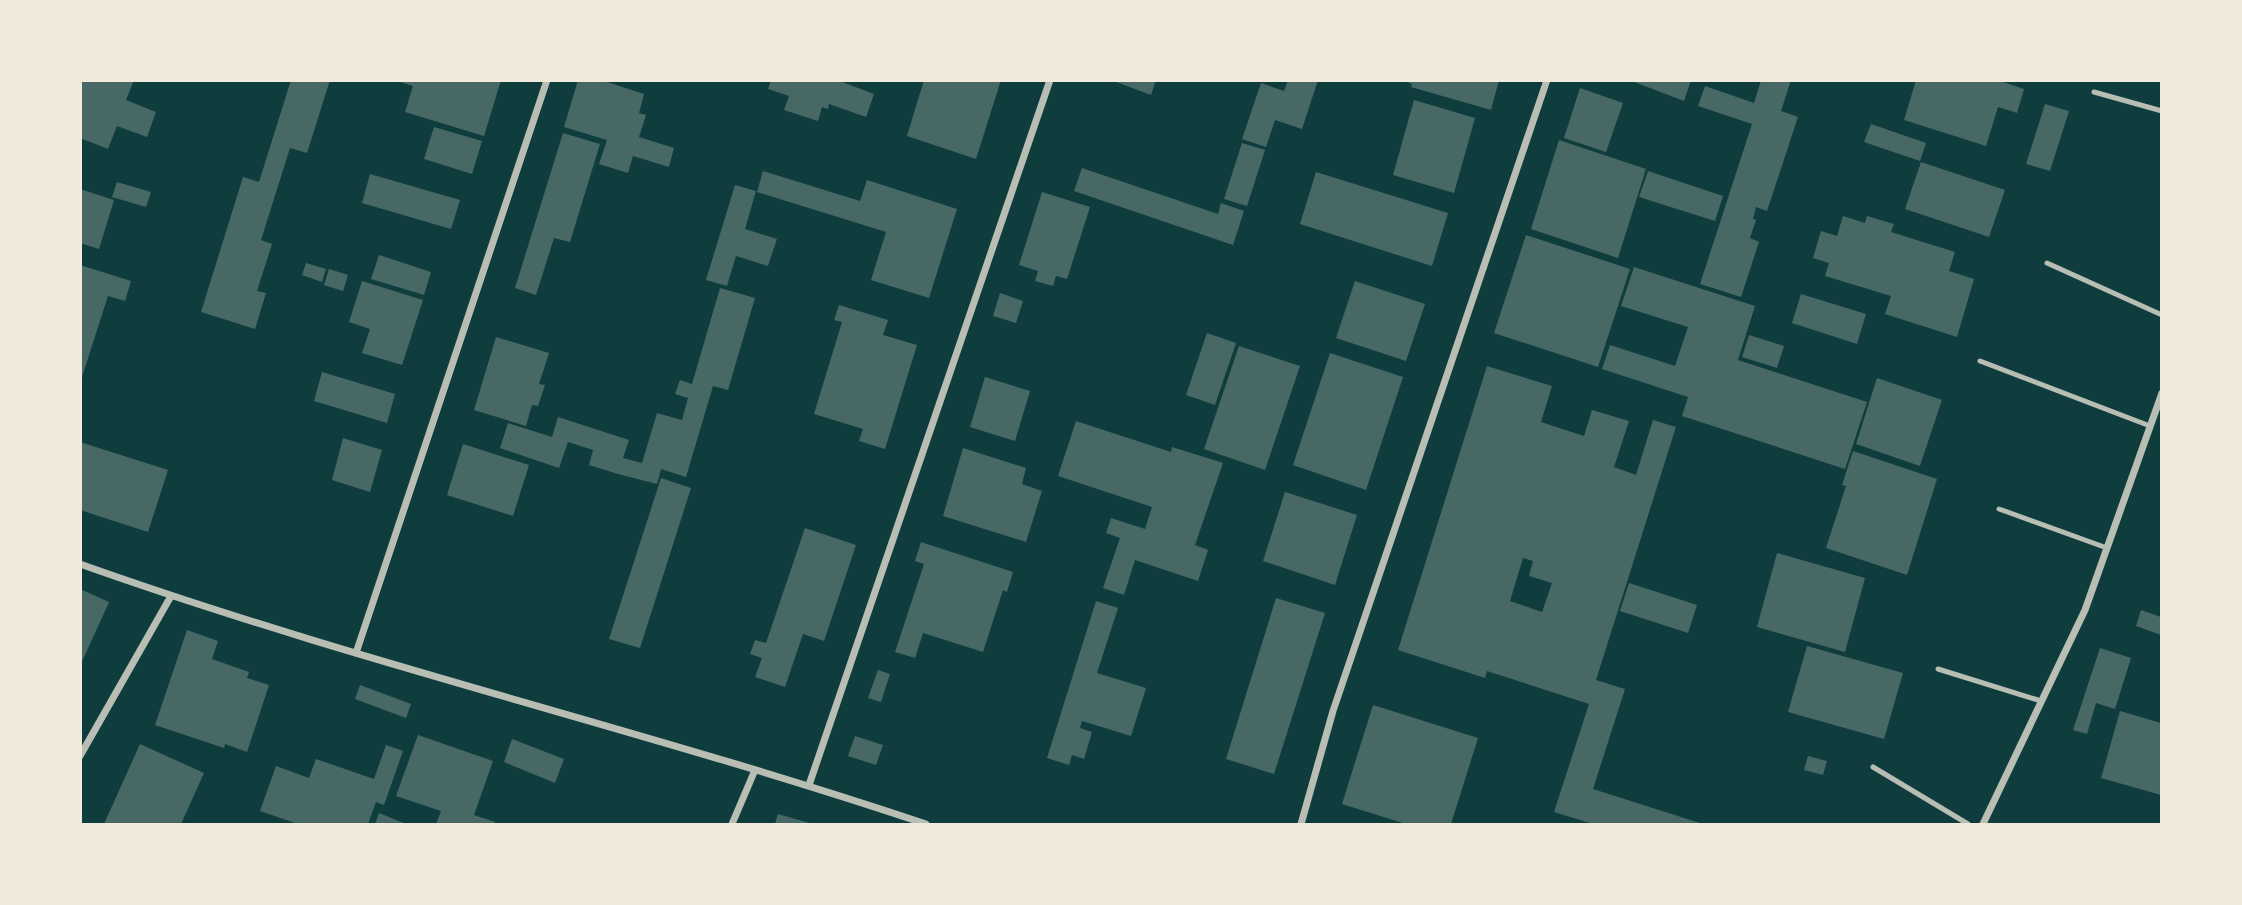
<svg xmlns="http://www.w3.org/2000/svg" width="2242" height="905" font-family="'Golos Text',sans-serif">
<rect width="100%" height="100%" fill="#0f3d3e"/>
<g fill="#486865" fill-rule="evenodd">
<path d="M80,80H134L126,100L156,112L147,137L117,126L108,149L80,138Z"/>
<path d="M291,80H330L307,153L290,148L261,240L272,244L257,291L266,293L255,329L201,312L243,177L259,182Z"/>
<path d="M501,80L484,136L405,112L413,86L397,81Z"/>
<path d="M578,80H601L644,94L639,113L646,115L639,137L674,148L669,167L633,156L628,173L599,164L607,140L564,127Z"/>
<path d="M771,80H837L874,94L866,117L829,104L828,109L822,107L818,121L784,110L789,96L768,89Z"/>
<path d="M924,80H1001L976,159L907,136Z"/>
<path d="M1111,80H1156L1151,95Z"/>
<path d="M1288,80H1318L1302,129L1275,120L1266,147L1242,139L1261,83L1284,91Z"/>
<path d="M1403,80H1499L1491,110L1411,87L1412,84Z"/>
<path d="M1629,80H1691L1684,101Z"/>
<path d="M1761,80H1791L1781,111L1798,117L1767,211L1756,207L1753,219L1756,220L1750,238L1759,242L1741,297L1700,284L1752,124L1698,106L1705,86L1754,103Z"/>
<path d="M1916,80H1997L2024,89L2017,113L1998,107L1986,146L1904,120Z"/>
<path d="M1580,88L1623,103L1606,152L1564,138Z"/>
<path d="M1414,100L1475,118L1454,193L1393,175Z"/>
<path d="M2045,104L2069,111L2050,171L2026,164Z"/>
<path d="M1871,124L1926,143L1920,161L1864,142Z"/>
<path d="M434,127L482,141L472,174L424,159Z"/>
<path d="M563,133L600,144L570,242L554,238L536,295L515,288Z"/>
<path d="M1559,140L1646,169L1618,258L1531,229Z"/>
<path d="M1242,143L1265,150L1247,206L1224,199Z"/>
<path d="M1921,162L2005,190L1989,237L1905,209Z"/>
<path d="M1082,168L1218,214L1221,203L1244,211L1233,245L1074,191Z"/>
<path d="M763,171L860,201L867,180L957,209L929,298L871,280L886,232L757,192Z"/>
<path d="M1648,171L1723,196L1715,221L1639,197Z"/>
<path d="M1316,172L1448,213L1432,266L1300,224Z"/>
<path d="M370,174L460,200L451,229L362,203Z"/>
<path d="M117,182L151,192L146,207L112,197Z"/>
<path d="M735,185L756,191L745,229L777,239L768,266L736,256L727,286L706,280Z"/>
<path d="M80,189L114,200L99,249L80,243Z"/>
<path d="M1042,192L1090,207L1067,279L1056,276L1053,286L1035,281L1038,271L1019,265Z"/>
<path d="M1843,216L1865,223L1867,216L1894,224L1891,232L1955,252L1949,271L1974,279L1957,337L1885,314L1891,296L1825,276L1829,263L1813,258L1821,231L1837,236Z"/>
<path d="M1526,235L1630,269L1598,367L1494,333Z"/>
<path d="M379,255L431,272L424,295L371,279Z"/>
<path d="M306,263L326,269L322,282L302,275Z"/>
<path d="M80,265L131,281L125,301L108,296L81,380Z"/>
<path d="M1634,267L1755,306L1738,360L1867,402L1845,469L1682,416L1688,397L1602,369L1610,345L1675,366L1688,327L1621,306Z"/>
<path d="M329,269L348,275L343,291L324,285Z"/>
<path d="M362,281L423,300L402,365L362,353L370,329L349,322Z"/>
<path d="M1355,281L1425,304L1406,361L1336,338Z"/>
<path d="M720,288L755,298L728,390L713,386L686,477L661,469L657,484L618,474L589,465L593,450L568,442L559,468L500,448L508,423L552,437L558,417L629,440L623,458L642,463L657,413L682,420L688,398L675,394L680,380L692,384Z"/>
<path d="M1000,293L1023,301L1016,323L993,316Z"/>
<path d="M1801,294L1866,314L1857,344L1792,323Z"/>
<path d="M839,305L888,320L883,335L917,345L885,449L859,441L863,429L814,414L842,322L834,320Z"/>
<path d="M1207,333L1236,343L1215,405L1186,395Z"/>
<path d="M1749,335L1784,346L1777,368L1742,357Z"/>
<path d="M496,337L549,353L539,384L545,385L538,406L532,405L526,426L474,410Z"/>
<path d="M1239,346L1300,366L1265,470L1204,449Z"/>
<path d="M1330,353L1403,377L1366,490L1293,465Z"/>
<path d="M1487,366L1552,386L1541,422L1584,436L1592,410L1629,421L1614,467L1636,475L1653,420L1676,427L1596,680L1625,689L1593,789L1703,824H1593L1554,812L1589,704L1487,671L1485,678L1398,650ZM1523,558L1533,561L1529,576L1552,583L1542,612L1510,601Z"/>
<path d="M322,372L395,394L387,423L314,401Z"/>
<path d="M985,377L1030,391L1015,441L970,427Z"/>
<path d="M1877,378L1942,400L1920,466L1856,444Z"/>
<path d="M1076,421L1171,452L1172,447L1223,463L1195,545L1208,550L1198,581L1135,560L1124,595L1103,588L1120,538L1106,533L1111,518L1145,529L1152,507L1058,476Z"/>
<path d="M343,438L382,450L370,492L332,480Z"/>
<path d="M80,442L168,470L148,532L80,510Z"/>
<path d="M463,444L529,465L513,516L447,495Z"/>
<path d="M963,448L1026,468L1022,484L1042,491L1026,542L943,516Z"/>
<path d="M1853,451L1937,479L1907,575L1826,548L1846,486L1842,485Z"/>
<path d="M661,478L691,488L640,648L609,639Z"/>
<path d="M1285,492L1357,515L1335,585L1263,561Z"/>
<path d="M805,528L856,545L824,641L803,634L785,687L755,677L762,658L750,654L755,640L766,643Z"/>
<path d="M921,542L1013,572L1007,592L1003,590L983,652L923,633L915,658L895,652L924,564L915,561Z"/>
<path d="M1777,553L1865,578L1845,652L1757,627Z"/>
<path d="M1629,583L1697,605L1688,633L1620,611Z"/>
<path d="M80,589L109,602L80,666Z"/>
<path d="M1276,598L1325,613L1274,774L1226,759Z"/>
<path d="M1096,601L1118,608L1097,673L1146,688L1131,736L1082,721L1080,728L1092,732L1084,759L1072,755L1069,765L1047,758Z"/>
<path d="M2141,610L2161,617V635L2136,626Z"/>
<path d="M187,630L218,641L212,659L249,672L247,678L269,685L247,752L225,744L224,748L155,725Z"/>
<path d="M1807,646L1903,673L1884,739L1788,712Z"/>
<path d="M2100,648L2131,658L2115,709L2096,703L2087,734L2073,730Z"/>
<path d="M878,670L890,674L881,702L868,698Z"/>
<path d="M360,685L411,704L406,718L355,699Z"/>
<path d="M1373,705L1478,738L1451,824H1406L1342,804Z"/>
<path d="M2120,711L2161,723V795L2101,778Z"/>
<path d="M418,735L493,761L474,815L495,822L494,824H436L441,811L396,796Z"/>
<path d="M855,736L883,745L876,765L848,756Z"/>
<path d="M512,739L564,759L555,783L504,762Z"/>
<path d="M140,744L204,773L181,824H104Z"/>
<path d="M386,745L403,751L384,805L376,802L368,824H298L260,811L276,766L309,778L316,759L374,779Z"/>
<path d="M1808,756L1827,761L1823,775L1804,770Z"/>
<path d="M379,813L406,824H375Z"/>
<path d="M778,814L813,824H775Z"/>
</g>
<g fill="none" stroke-linecap="round" stroke-linejoin="round">
<g stroke="#b8beb3" stroke-width="5">
<path d="M2094,92L2162,111"/>
<path d="M2047,263L2162,315"/>
<path d="M1980,361L2150,426"/>
<path d="M1999,509L2107,548"/>
<path d="M1938,669L2041,701"/>
<path d="M1873,767L1968,824"/>
</g>
<g stroke="#b8beb3" stroke-width="7">
<path d="M80,564C358,663 646,730 926,824"/>
<path d="M356,653L547,80"/>
<path d="M80,756L171,596"/>
<path d="M809,785L1050,80"/>
<path d="M732,824L755,770"/>
<path d="M1301,824L1333,711L1547,80"/>
<path d="M1983,824L2085,610L2162,393"/>
</g>
</g>
<rect width="2242" height="905" fill="none" stroke="#f1e9da" stroke-width="164"/>
</svg>
